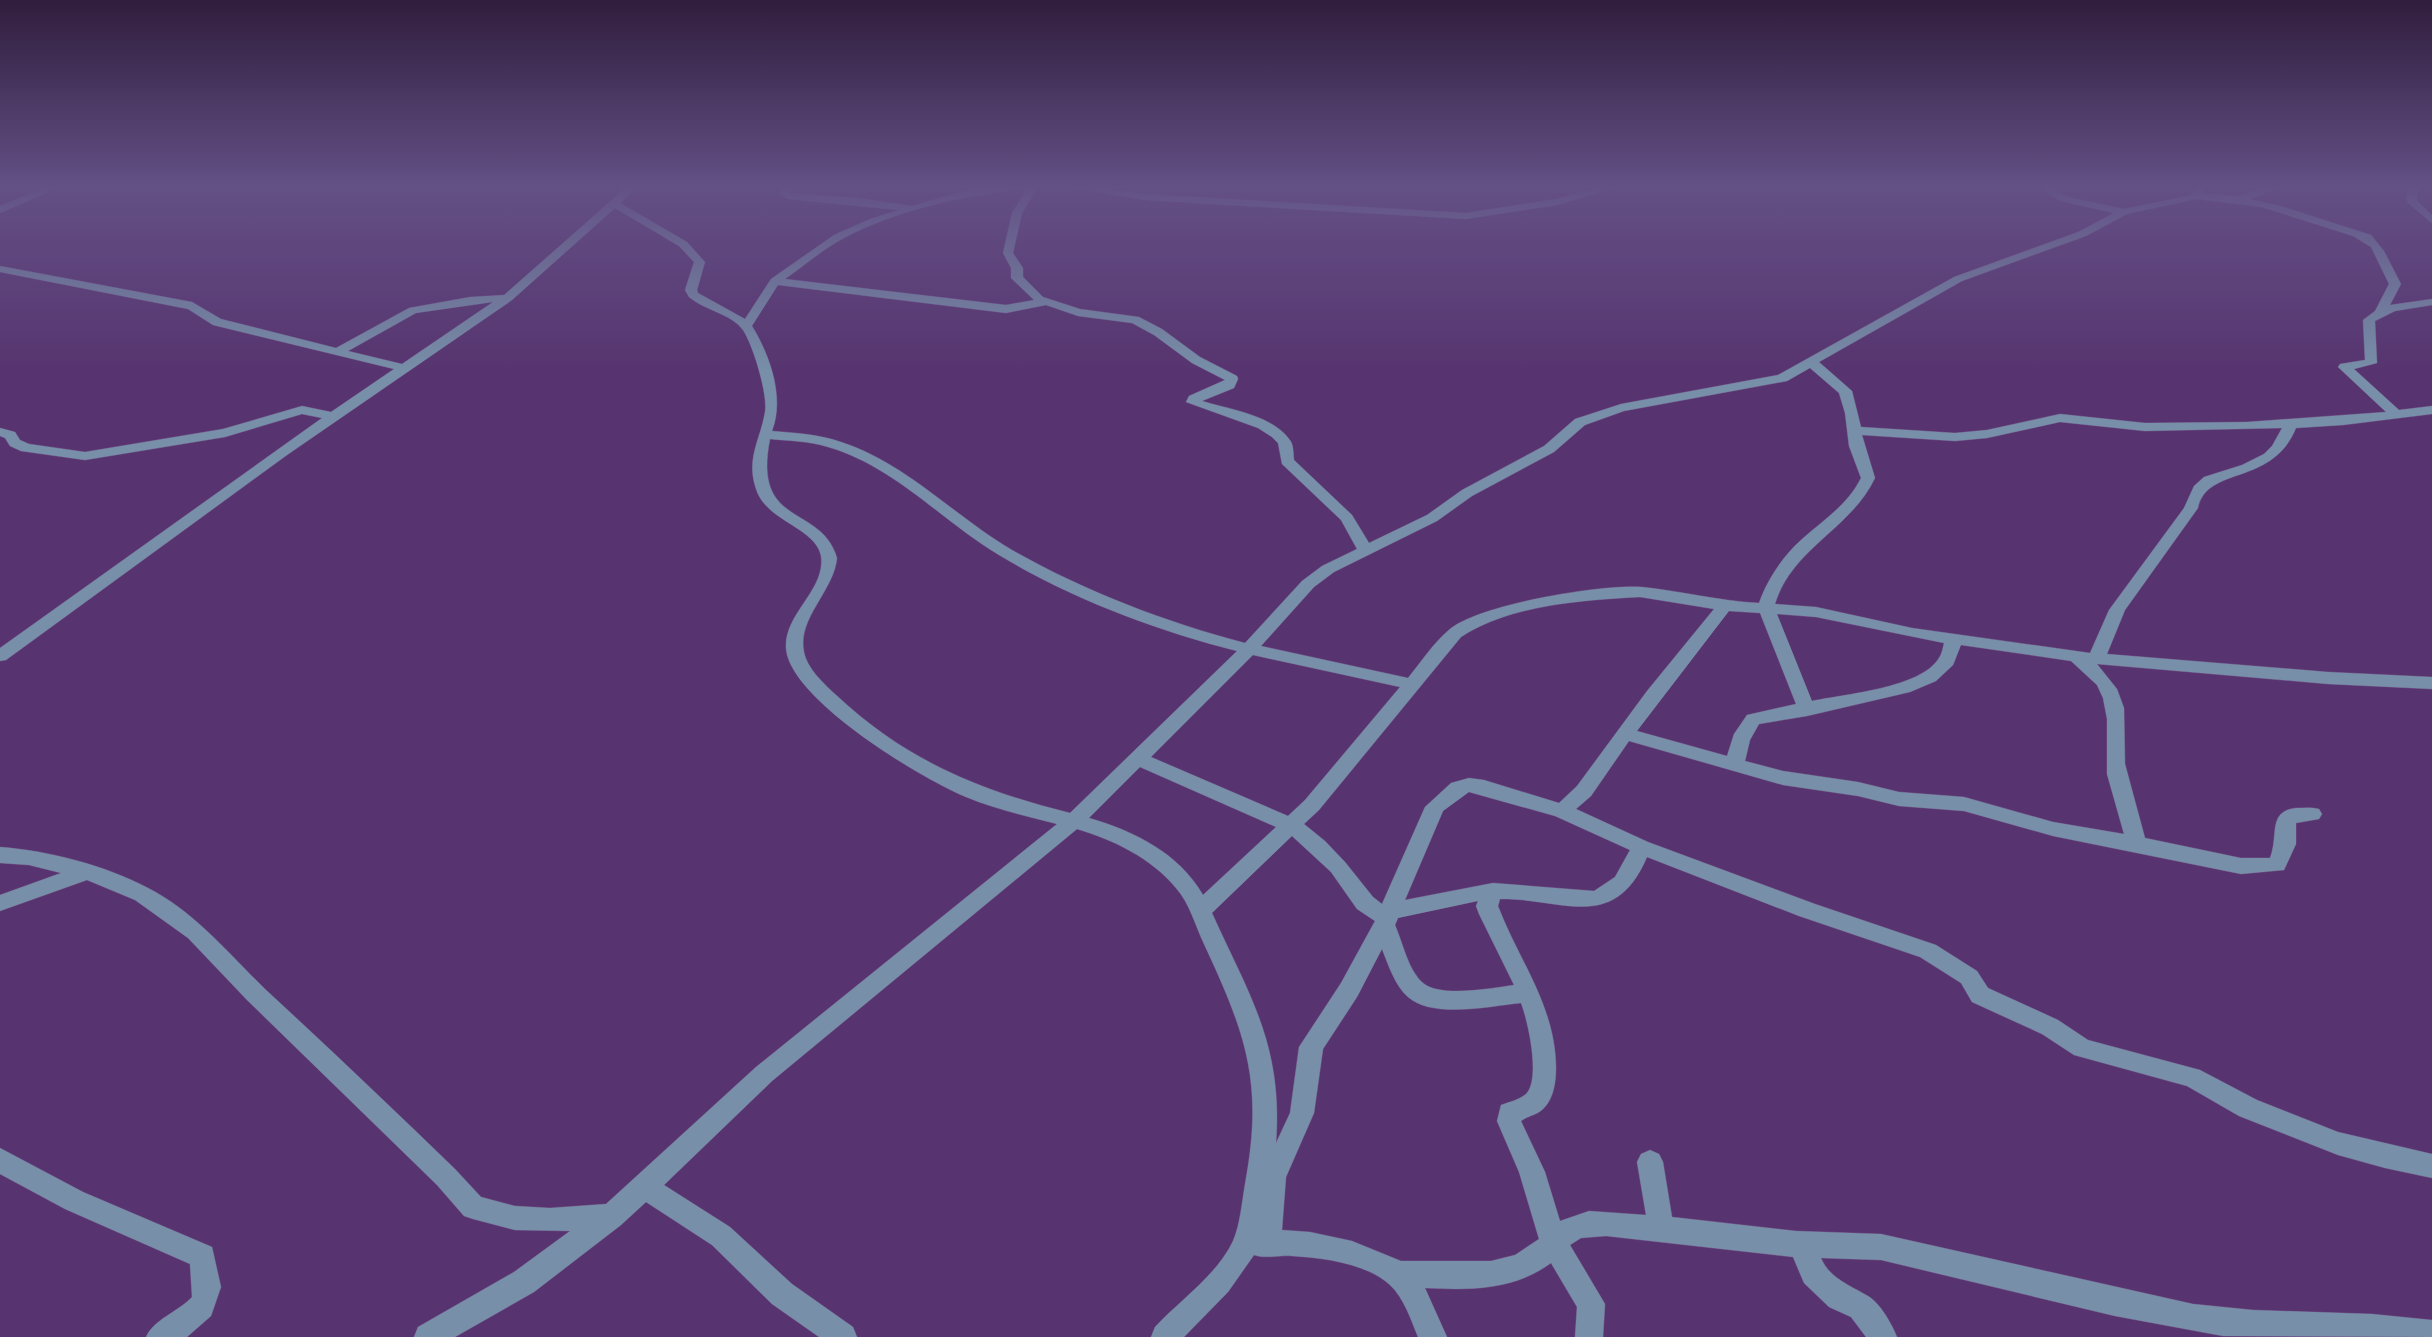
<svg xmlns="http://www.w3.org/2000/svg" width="2432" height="1337" font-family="Raleway,sans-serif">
<rect width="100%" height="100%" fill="#57346f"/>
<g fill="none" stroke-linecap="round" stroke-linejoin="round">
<defs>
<g id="minor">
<path d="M53,185H65L0,213V206Z"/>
<path d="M629,185H639L620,203L687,242L705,262L697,290L698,293L745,319L771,279L834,235L870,219L899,210L788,199L780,194L781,185H791L790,193L858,198L912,206L974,188L1045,185L1037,188L1022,213L1013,253L1023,268V277L1043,297L1080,309L1139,317L1162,329L1200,357L1237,376L1238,379L1234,388L1202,401C1228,409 1272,415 1289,439C1294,444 1293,453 1294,460L1352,515L1369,543L1427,515L1462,490L1544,446L1575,419L1621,404L1778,375L1954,277L2078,232L2114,213L2061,201L2033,185H2044L2068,197L2124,209L2188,196L2201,185H2211L2202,193L2237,196L2274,185H2288L2249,199L2284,207L2371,235L2384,251L2401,284L2390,305L2432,299V305L2395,311L2375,321L2377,363L2354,369L2399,410L2432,406V414L2343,425L2296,428C2272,487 2207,465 2198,508L2125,610L2107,654L2328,672L2432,677V689L2328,684L2097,664L2117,689L2124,708L2125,764L2145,838L2241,858H2270C2279,836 2267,811 2296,808C2304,808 2311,807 2319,809L2322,814L2319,819L2296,823V844L2284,870L2241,874L2053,836L1964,811L1899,806L1858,796L1783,785L1629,741L1591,796L1576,809L1648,842L1815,904L1936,945L1977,971L1988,988L2058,1020L2088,1040L2200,1070L2257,1100L2338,1132L2432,1154V1178L2385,1168L2338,1155L2239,1116L2187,1086L2074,1055L2042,1034L1972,1002L1961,983L1920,957L1799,916L1647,857C1614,934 1563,898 1500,899L1498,906C1519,961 1555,1005 1556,1067C1556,1081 1554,1098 1544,1108C1538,1115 1527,1116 1521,1121L1545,1172L1560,1221L1589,1211L1646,1215L1637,1162L1641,1154L1650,1150L1659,1154L1663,1162L1672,1217L1796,1231L1881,1234L2193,1304L2253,1310L2372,1314L2432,1320V1337L2223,1336L2115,1316L1881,1260L1821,1258C1829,1278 1851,1286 1868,1296C1880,1303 1892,1324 1897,1337H1866L1851,1317L1829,1307L1804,1283L1793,1257L1606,1236L1581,1238L1570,1245L1605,1304L1603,1337H1575L1577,1307L1551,1263C1513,1291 1469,1290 1425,1288L1447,1337H1418C1411,1320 1404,1298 1390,1285C1366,1263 1323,1258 1292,1256C1280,1255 1265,1259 1254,1255L1228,1292L1184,1337H1151L1155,1327C1180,1300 1217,1275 1233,1241C1240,1225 1242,1202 1245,1184C1264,1083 1246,1034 1204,944C1195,925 1190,904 1176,888C1151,858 1114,840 1077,829L772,1081L664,1185L730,1227L792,1284L853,1327L857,1337H819L772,1304L712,1245L646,1202L621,1225L534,1292L455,1337H414L418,1327L514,1272L570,1231L515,1230L473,1219L464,1216L437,1185L247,1000L188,938L135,900L87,880L0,911V895L61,873L29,865L0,863V847C50,851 104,865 148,888C195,912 228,953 265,989C329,1048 392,1108 455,1169L481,1197L515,1206L550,1208L606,1204L756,1067L1057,824C1026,816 995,809 966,797C922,779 789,699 786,648C784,613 826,590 821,556C816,529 771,522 758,494C744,460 760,442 765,412C768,394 753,345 743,330C732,314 704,310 689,297L685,290L694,262L679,246L615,208L512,300L287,455L6,660L0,661V648L322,418L302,414L225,437L85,460L21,451L10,446L5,438L0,436V428L15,432L20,440L29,444L85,452L223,429L302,406L331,412L394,369L213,325L188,309L0,272V266L192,302L221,319L336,348L409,308L470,297L504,295ZM1027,189L1012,213L1003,253L1011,268V278L1034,300L1006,305L785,279C804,266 823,249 844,238C899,209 965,195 1027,189ZM2196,199L2262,207L2353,236L2371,247L2389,284L2375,311L2363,320L2365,360L2340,364L2338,367L2386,412L2247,422L2145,423L2060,414L1987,430L1955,433L1861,427L1852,391L1819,362L1962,281L2086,236L2127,214ZM778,285L1006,313L1046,305L1078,316L1132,323L1154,335L1192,363L1225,380L1189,396L1186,402L1258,428L1272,437L1278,443L1282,464L1341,520L1357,549L1322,566L1302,581L1245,643C1165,622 1084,591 1012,550C954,516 906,463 841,442C818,434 795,433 772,431C785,398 770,355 752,326ZM493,302L402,364L348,351L416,313ZM1810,368L1839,393L1845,413L1849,446L1861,478C1847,506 1823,520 1801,540C1783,556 1767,580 1759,603C1719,601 1681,591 1642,587C1602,584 1481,604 1450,629C1434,642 1421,662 1408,678L1261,646L1314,587L1334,572L1437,521L1472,496L1554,452L1585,425L1624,411L1787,381ZM2060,422L2145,431L2282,428L2272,446L2264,454L2242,465L2204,477L2194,486L2184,508L2109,610L2090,653L1912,628L1816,607L1775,604C1792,548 1851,529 1875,478L1862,435L1955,441L1987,438ZM770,439C789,441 809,441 828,447C894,466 942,521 999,555C1072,599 1155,630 1237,651L1070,813C978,790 905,760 835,694C823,683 807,668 804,652C797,618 834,591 837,558C821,503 752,529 770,439ZM1640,597L1714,609L1647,691L1577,786L1559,803L1484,780L1469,778L1451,783L1425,807L1382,904L1373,897L1345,862L1325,841L1304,824L1319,810L1461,637C1509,605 1583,600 1640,597ZM1729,611L1760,613L1796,704L1747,715L1734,734L1727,756L1637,731ZM1777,614L1816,617L1944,643C1943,647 1942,654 1939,658C1921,688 1845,694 1812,701ZM1961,645L2071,661L2097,685L2103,698L2107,719V774L2124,834L2053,822L1964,797L1899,792L1858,782L1783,771L1745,761L1750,740L1759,724L1807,716L1910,692L1936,681L1953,665ZM1253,655L1400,687L1305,800L1288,816L1151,757ZM1140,767L1276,827L1203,895C1179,853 1134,831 1089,818ZM1469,792L1555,816L1630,850L1615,877L1594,891L1493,883L1405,900L1443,811ZM1292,836L1331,872L1357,909L1375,921L1341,983L1299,1047L1290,1113L1276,1143C1283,1045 1250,997 1212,913ZM1478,901L1476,906L1479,914L1514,985C1493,988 1440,998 1423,983C1408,970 1403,943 1395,925L1398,918ZM1382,949C1388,964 1395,986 1408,997C1433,1019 1490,1006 1521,1003C1528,1021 1541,1079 1526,1094C1519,1100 1509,1102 1501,1105L1497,1121L1519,1172L1539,1239L1515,1255L1491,1261H1401L1352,1241L1310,1232L1282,1230L1286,1177L1314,1113L1323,1049L1357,997Z"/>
<path d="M1054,185H1076L1145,194L1466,213L1556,199L1611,185H1625L1557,205L1466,219L1145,200Z"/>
<path d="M2415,185H2425L2417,193V201L2432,215V223L2407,202V192Z"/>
<path d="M0,1148L83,1192L212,1247L221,1287L211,1316L187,1337H146C154,1319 178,1312 192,1297L190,1264L65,1209L0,1174Z"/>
</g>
</defs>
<use href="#minor" stroke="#705186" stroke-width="1"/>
<use href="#minor" fill="#778fa8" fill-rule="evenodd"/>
</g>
<linearGradient id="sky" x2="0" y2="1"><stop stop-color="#301d3d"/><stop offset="0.5" stop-color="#635085"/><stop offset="1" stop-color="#635085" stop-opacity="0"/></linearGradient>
<rect width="2432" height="372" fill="url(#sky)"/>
</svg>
